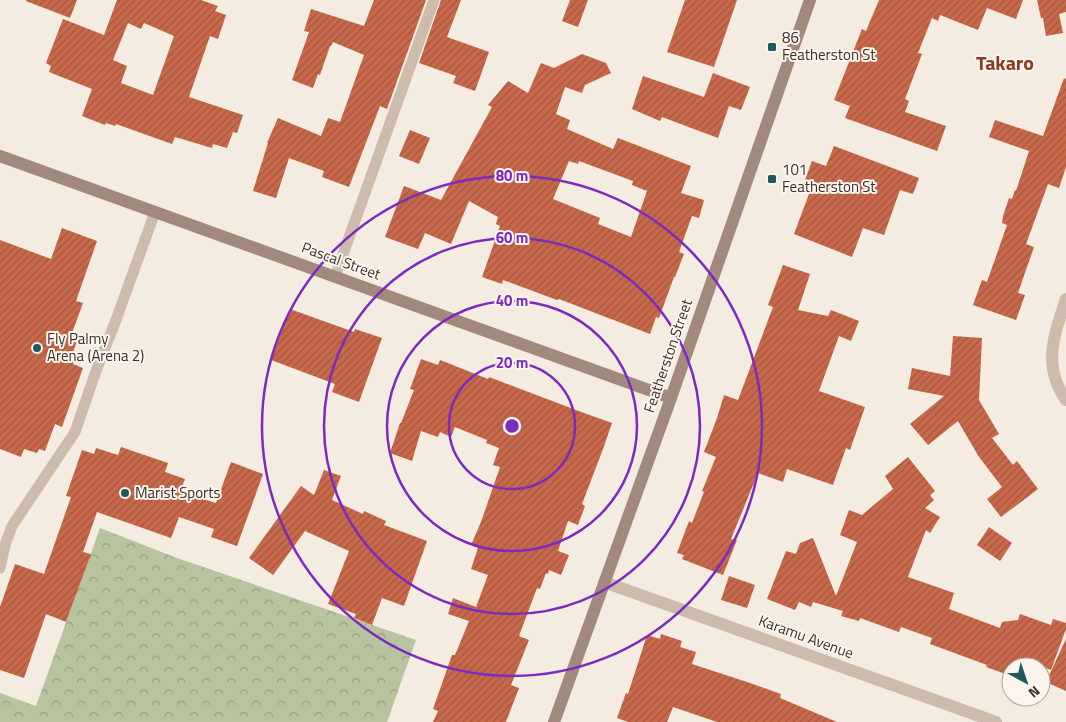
<svg xmlns="http://www.w3.org/2000/svg" width="1066" height="722" font-family="'Titillium Web',sans-serif">
<defs>
<pattern id="park-crowns" width="20" height="18" patternUnits="userSpaceOnUse" patternTransform="scale(1.25)"><rect width="20" height="18" fill="#b8c4a0"/><path d="M2 6a3 3 0 1 1 6 0M12 15a3 3 0 1 1 6 0" fill="none" stroke="#97a083"/></pattern>
<pattern id="building-hatch" width="6" height="6" patternUnits="userSpaceOnUse" patternTransform="scale(1.25)"><rect width="6" height="6" fill="#c8694b"/><path d="M-1 1l2-2M0 6l6-6M5 7l2-2" fill="none" stroke="#a4573f"/></pattern>
</defs>
<rect width="100%" height="100%" fill="#f4ebe1"/>
<path fill="url(#park-crowns)" d="M100,528L177,558L416,640L387,722H0V693L36,706Z"/>
<g fill="url(#building-hatch)" fill-rule="evenodd">
<path d="M26,0H77L70,18L26,1Z"/>
<path d="M117,0H201L218,6L215,11L226,15L218,39L210,36L189,97L243,115L237,133L233,132L227,148L213,144L212,148L175,137L172,144L116,124L115,126L106,123L105,125L82,116L92,89L49,72L51,66L46,63L63,19L104,35ZM128,23L141,29L144,23L174,36L153,95L121,83L127,66L113,60Z"/>
<path d="M374,0H426L387,109L380,106L349,187L322,177L324,171L289,158L276,198L253,191L268,143H267L278,118L321,136L328,118L340,122L364,55L333,42L331,46H330L320,75L318,74L313,88L292,80L309,32L304,31L311,9L364,26Z"/>
<path d="M441,0H461L447,37L489,52L475,91L453,83L456,76L419,63Z"/>
<path d="M570,0H588L578,27L562,21Z"/>
<path d="M685,0H737L714,67L667,52Z"/>
<path d="M879,0H1023L1016,19L987,8L978,30L940,15L938,21L932,18L918,53L922,54L905,99L909,101L905,112L946,126L937,151L845,118L850,106L834,100L862,29L866,31Z"/>
<path d="M1037,0H1066V12L1059,14L1063,33L1046,36L1043,18H1041Z"/>
<path d="M582,54L606,63L611,73L585,85L582,93L565,87L556,114L570,120L567,129L613,149L618,138L691,166L681,193L704,200L699,218L692,216L679,252L684,254L675,277H674L659,318L656,317L650,334L559,299L557,300L503,280L502,284L482,277L500,226L496,224L498,217L469,201L451,244L425,233L418,249L385,237L404,186L441,200L492,107L488,105L508,81L528,93L541,63L554,68ZM569,161L578,164L579,161L633,181L632,185L647,191L631,237L598,224L600,218L553,199Z"/>
<path d="M713,73L750,87L741,110L729,106L718,138L662,117L660,121L632,109L643,76L704,97Z"/>
<path d="M1064,78L1066,79V167L1059,188L1048,184L1026,244L1034,247L1018,293L1025,295L1016,320L973,305L982,280L987,282L1007,225L1002,223L1003,216L1009,198L1012,199L1015,190L1016,191L1029,151L989,137L995,120L1043,136Z"/>
<path d="M410,130L430,138L419,164L399,156Z"/>
<path d="M834,146L919,178L913,194L900,190L884,235L863,228L852,257L794,234L809,194L801,191L812,161L826,166Z"/>
<path d="M62,228L97,241L76,301L83,303L72,333L79,335L70,361L74,362L73,364L83,368L62,427L55,424L45,451L39,449L37,453L24,449L21,457L0,449V240L51,259Z"/>
<path d="M783,265L810,274L798,310L828,316L831,310L859,321L851,341L839,336L819,391L865,407L850,450L846,448L833,485L787,469L783,482L758,473L731,539L737,540L723,575L682,559L684,555L677,553L689,521L692,523L704,492L702,491L716,457L704,452L717,418L724,395L738,400L773,307L768,305Z"/>
<path d="M290,309L354,332L355,329L382,338L359,402L332,392L335,384L271,360Z"/>
<path d="M953,336L982,338L979,400L999,434L992,438L1013,465L1017,461L1038,489L1001,517L987,499L1002,487L979,457L958,421L928,445L910,424L944,396L908,389L912,368L950,376Z"/>
<path d="M421,359L438,365L440,360L488,379L489,377L584,413L612,423L603,449L582,504L585,506L578,525L568,521L558,551L569,555L561,575L549,570L548,574L546,573L540,589L537,588L519,636L529,640L511,685L519,688L506,722H433L438,711L433,709L452,655H455L469,621L448,614L453,598L476,607L488,575L471,569L478,548L471,545L481,522L500,467L493,465L499,448L486,443L487,440L455,427L451,437L440,432L438,437L421,431L412,461L390,453L400,423H401L414,390L410,389Z"/>
<path d="M121,447L168,463L165,472L185,479L180,492L216,503L231,462L263,474L237,546L211,537L214,529L179,517L171,538L97,512L83,552L91,554L66,622L46,614L24,678L0,670V607L15,564L44,574L71,497L66,496L82,450L94,454L96,448L118,455Z"/>
<path d="M908,457L935,491L930,495L934,500L925,508L940,517L930,533L926,530L908,577L954,593L949,609L1000,628L1002,622L1018,620L1020,614L1051,625L1053,619L1066,623V629L1051,670L1043,667H1014L1011,666V676L986,667L987,665L930,644L932,638L901,627L899,632L860,618L859,621L841,616L843,611L813,602L811,607L799,602L795,610L767,599L786,551L796,554L800,543L813,538L836,596L857,542L840,535L849,510L862,515L893,489L885,476Z"/>
<path d="M324,470L341,476L332,500L363,514L364,511L386,521L384,525L427,541L404,606L382,598L372,625L354,618L356,614L328,604L349,551L305,531L273,575L249,558L301,486L314,495Z"/>
<path d="M989,527L1012,543L1000,561L977,545Z"/>
<path d="M729,576L755,585L747,608L721,600Z"/>
<path d="M661,634L682,641L680,647L696,652L692,664L747,682L781,694L780,698L837,722H717L673,707L667,722H628L617,718L626,693L628,694L647,635L660,639Z"/>
<path d="M1066,639V691L1046,682Z"/>
</g>
<g fill="none" stroke-linecap="round" stroke-linejoin="round">
<g stroke="#cdbbac" stroke-width="11">
<path d="M335,277L434,0"/>
<path d="M0,568L5,545L12,526L75,432L96,371L116,320L155,212"/>
</g>
<g stroke="#cdbbac" stroke-width="12">
<path d="M1066,299C1054,335 1042,366 1066,400"/>
<path d="M604,582L996,722"/>
</g>
<g stroke="#a18a7d" stroke-width="12">
<path d="M0,156L671,398"/>
<path d="M554,722L671,398L810,0"/>
</g>
</g>
<g fill="none" stroke="#7b2cbf" stroke-width="2.5">
<circle cx="512" cy="426" r="63"/>
<circle cx="512" cy="426" r="125"/>
<circle cx="512" cy="426" r="188"/>
<circle cx="512" cy="426" r="250"/>
</g>
<g fill="#1f5a5e" stroke="#fbf5ee" stroke-width="2">
<rect x="767" y="42" width="10" height="10" rx="2.5"/>
<rect x="767" y="174" width="10" height="10" rx="2.5"/>
<circle cx="37" cy="348" r="5"/>
<circle cx="125" cy="493" r="5"/>
</g>
<g text-anchor="middle" stroke-width="4" stroke-linejoin="round" paint-order="stroke">
<g font-size="15" fill="#3b302b" stroke="#fbf5ee" text-anchor="start">
<text x="782" y="43">86<tspan x="782" dy="17">Featherston St</tspan></text>
<text x="782" y="175">101<tspan x="782" dy="17">Featherston St</tspan></text>
<text x="47" y="344">Fly Palmy<tspan x="47" dy="17">Arena (Arena 2)</tspan></text>
<text x="135" y="498">Marist Sports</text>
</g>
<g font-size="15" fill="#3b302b" stroke="#fbf5ee">
<text transform="translate(341 261) rotate(20)" y="5">Pascal Street</text>
<text transform="translate(668 356) rotate(-71)" y="5">Featherston Street</text>
<text transform="translate(806 637) rotate(20)" y="5">Karamu Avenue</text>
</g>
<g font-size="20" font-weight="bold" fill="#8c3b22" stroke="#fbf5ee">
<text x="1005" y="70">Takaro</text>
</g>
</g>
<circle cx="512" cy="426" r="8" fill="#7b2cbf" stroke="#fbf5ee" stroke-width="2.5"/>
<g font-size="15" text-anchor="middle" font-weight="bold" fill="#7b2cbf" stroke="#fbf5ee" stroke-width="4" stroke-linejoin="round" paint-order="stroke">
<text x="512" y="181">80 m</text>
<text x="512" y="243">60 m</text>
<text x="512" y="306">40 m</text>
<text x="512" y="368">20 m</text>
</g>
<g transform="translate(1026 682) rotate(140)"><circle r="24" fill="#fbf5ee" stroke="#aea6a0"/>
<path d="M0-4L9 19L0 12L-9 19Z" fill="#1f5a5e"/>
<text y="-8" font-size="14" font-weight="bold" text-anchor="middle" fill="#3b302b">N</text>
</g>
</svg>
